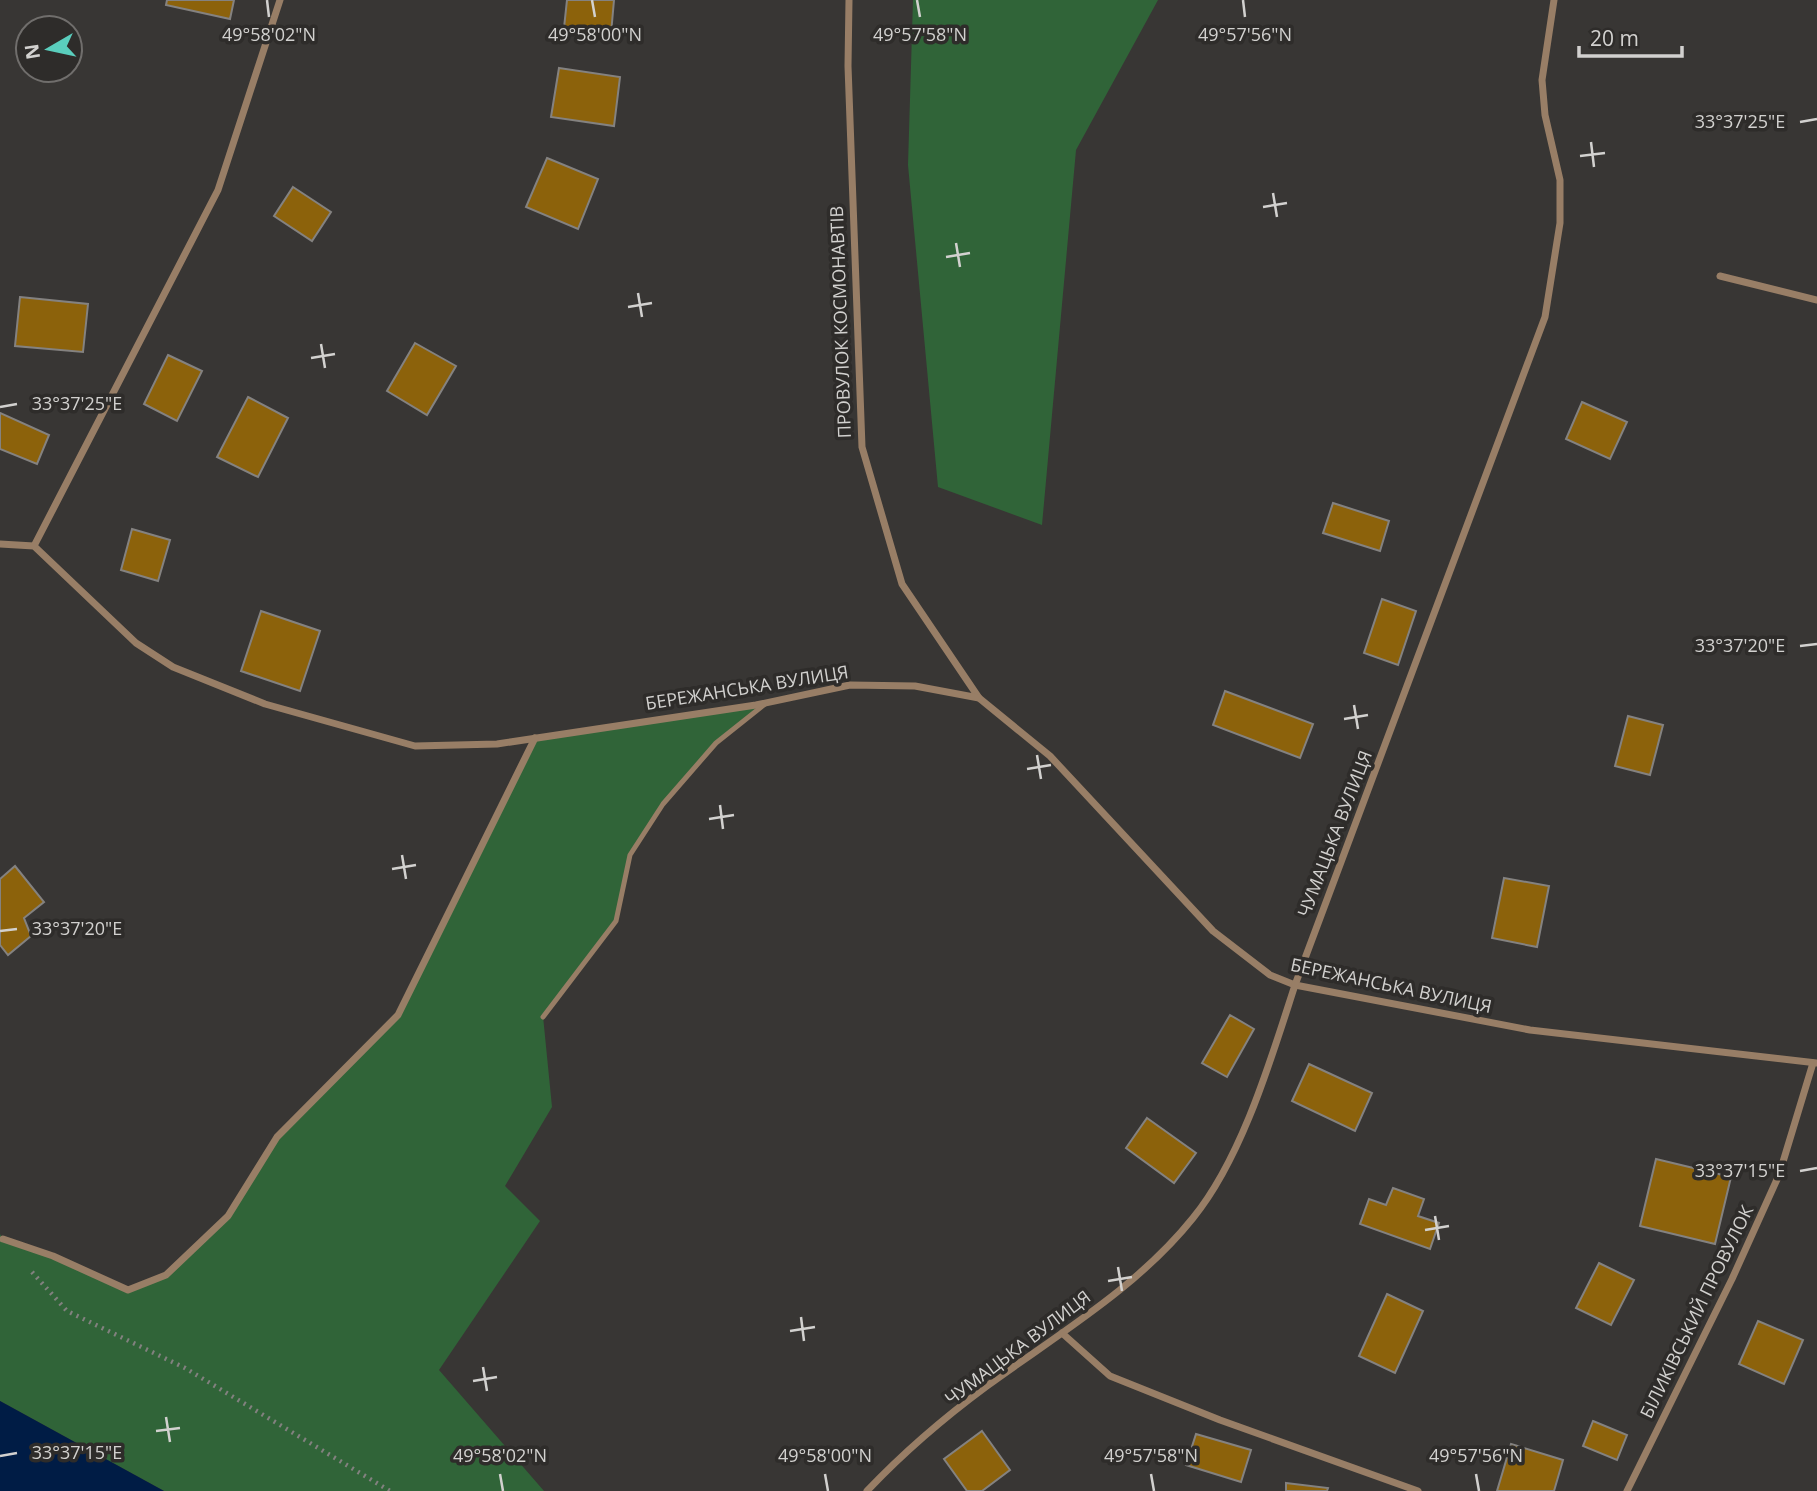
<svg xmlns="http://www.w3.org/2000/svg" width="1817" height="1491" font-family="'Open Sans',sans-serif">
<rect width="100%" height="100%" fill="#383634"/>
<g fill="#306438">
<path d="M913,0H1158L1076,150L1042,525L938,487L908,165Z"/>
<path d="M767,702L716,743L663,804L630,855L616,921L543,1016L552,1107L505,1186L540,1221L439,1370L544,1491H164L0,1401V1234L3,1239L128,1290L166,1275L228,1216L277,1137L398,1015L535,738Z"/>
</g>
<path fill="#001c45" d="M0,1401L164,1491H0Z"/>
<g fill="#8c620b" stroke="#848280" stroke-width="2">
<path d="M167,0H234L230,19L166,5Z"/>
<path d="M567,0H614L611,34L564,28Z"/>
<path d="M559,68L620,77L614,126L551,117Z"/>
<path d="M547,158L598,179L578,229L526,207Z"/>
<path d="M293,187L331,212L312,241L274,216Z"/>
<path d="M20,297L88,304L83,352L15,346Z"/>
<path d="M415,343L456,366L427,415L387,391Z"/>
<path d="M168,355L202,371L177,421L144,404Z"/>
<path d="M248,397L288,418L258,477L217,457Z"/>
<path d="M1582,402L1627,422L1610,459L1566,439Z"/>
<path d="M0,413L49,435L37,464L0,449Z"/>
<path d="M1333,503L1389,521L1380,551L1323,533Z"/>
<path d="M132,529L170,540L158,581L121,570Z"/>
<path d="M1382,599L1416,611L1398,665L1364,653Z"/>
<path d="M261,611L320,631L300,691L241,671Z"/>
<path d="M1225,691L1313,724L1300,758L1213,725Z"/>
<path d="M1628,716L1663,725L1650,775L1615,766Z"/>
<path d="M15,866L44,902L24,918L31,936L8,955L0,945V879Z"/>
<path d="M1504,878L1549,886L1537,947L1492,938Z"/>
<path d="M1230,1015L1254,1029L1227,1077L1202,1063Z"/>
<path d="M1309,1064L1372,1093L1355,1131L1292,1101Z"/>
<path d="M1147,1118L1196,1153L1174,1183L1126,1148Z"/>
<path d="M1656,1159L1731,1177L1715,1244L1640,1226Z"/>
<path d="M1393,1188L1424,1199L1418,1216L1439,1223L1430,1249L1360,1224L1369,1199L1386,1205Z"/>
<path d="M1599,1263L1634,1280L1611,1325L1576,1308Z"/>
<path d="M1387,1294L1423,1311L1395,1373L1359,1356Z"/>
<path d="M1758,1321L1803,1340L1784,1384L1739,1364Z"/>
<path d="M1593,1421L1627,1435L1617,1460L1583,1446Z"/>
<path d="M982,1431L1010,1470L982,1491H967L944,1459Z"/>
<path d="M1196,1434L1251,1450L1241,1482L1186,1465Z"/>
<path d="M1511,1444L1563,1460L1554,1491H1497Z"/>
<path d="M1286,1483L1328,1488L1327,1491H1286Z"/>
</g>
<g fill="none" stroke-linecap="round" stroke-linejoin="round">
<path stroke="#82817f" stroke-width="4.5" stroke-dasharray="2 5" stroke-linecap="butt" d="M32,1272L67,1311L185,1368L390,1491"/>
<path stroke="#987e66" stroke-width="5" d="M543,1017L616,921L630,855L663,804L716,743L765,704"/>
<g stroke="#987e66" stroke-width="7">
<path d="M849,0L848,66L862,447L902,584L979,698"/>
<path d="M1720,276L1817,300"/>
<path d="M0,544L34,546L136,643L173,667L265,704L415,746L497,744L756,705L850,685L915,686L979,698L1050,756L1213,931L1270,975L1295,985L1530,1030L1817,1063"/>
<path d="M34,546L218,190L280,0"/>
<path d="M3,1239L53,1256L128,1290L166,1275L228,1216L277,1137L398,1015L535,738"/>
<path d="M1062,1333L1110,1376L1220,1420L1418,1491"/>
<path d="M867,1491C903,1453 945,1417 987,1386C1058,1334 1137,1288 1193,1218C1242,1158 1271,1059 1295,985L1545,317L1560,223V180L1545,115L1542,80L1554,0"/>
<path d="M1627,1491L1732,1279L1779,1175L1813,1063"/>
</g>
</g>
<path fill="none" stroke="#d2d1cf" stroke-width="2.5" d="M267,0L269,17M592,0L595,17M917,0L920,17M1243,0L1245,17M1800,122L1817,119M1591,142L1594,167M1580,156L1605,153M1273,193L1277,217M1263,207L1287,203M956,243L960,267M946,257L970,253M638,293L642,317M628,307L652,303M321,344L325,368M311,358L335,354M0,407L17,404M1800,646L1817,644M1354,705L1358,729M1344,719L1368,715M1037,755L1041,779M1027,769L1051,765M720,805L723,829M709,819L734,815M402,855L406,879M392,869L416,865M0,931L17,929M1800,1171L1817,1168M1435,1216L1439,1240M1425,1230L1449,1226M1118,1267L1122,1291M1108,1281L1132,1277M801,1317L804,1341M790,1331L815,1327M483,1367L487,1391M473,1381L497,1377M166,1417L170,1442M156,1431L180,1428M0,1456L17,1453M500,1474L503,1491M825,1474L828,1491M1151,1474L1154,1491M1476,1474L1479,1491"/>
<g text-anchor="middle" stroke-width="7" stroke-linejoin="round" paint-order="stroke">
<g font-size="18" fill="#d2d1cf" stroke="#2e2c2a">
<text transform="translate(841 322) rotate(-92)" y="6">ПРОВУЛОК КОСМОНАВТІВ</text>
<text transform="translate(747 688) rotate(-9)" y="6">БЕРЕЖАНСЬКА ВУЛИЦЯ</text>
<text transform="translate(1335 834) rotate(-69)" y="6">ЧУМАЦЬКА ВУЛИЦЯ</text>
<text transform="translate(1391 986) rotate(12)" y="6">БЕРЕЖАНСЬКА ВУЛИЦЯ</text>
<text transform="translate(1697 1312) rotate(-64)" y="6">БІЛИКІВСЬКИЙ ПРОВУЛОК</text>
<text transform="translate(1018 1348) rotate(-37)" y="6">ЧУМАЦЬКА ВУЛИЦЯ</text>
</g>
</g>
<g font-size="18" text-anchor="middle" fill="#d2d1cf" stroke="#2e2c2a" stroke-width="7" stroke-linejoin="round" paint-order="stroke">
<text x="269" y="41">49°58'02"N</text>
<text x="595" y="41">49°58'00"N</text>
<text x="920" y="41">49°57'58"N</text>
<text x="1245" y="41">49°57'56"N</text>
<text x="1740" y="128">33°37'25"E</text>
<text x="77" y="410">33°37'25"E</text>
<text x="1740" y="652">33°37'20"E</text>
<text x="77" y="935">33°37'20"E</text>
<text x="1740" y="1177">33°37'15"E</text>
<text x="77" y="1459">33°37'15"E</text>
<text x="500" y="1462">49°58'02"N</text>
<text x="825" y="1462">49°58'00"N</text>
<text x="1151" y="1462">49°57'58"N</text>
<text x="1476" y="1462">49°57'56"N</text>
</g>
<g transform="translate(49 49) rotate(261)"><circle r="33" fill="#2e2c2a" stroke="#706e6c" stroke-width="2"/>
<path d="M0-5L12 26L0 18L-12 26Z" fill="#5acebd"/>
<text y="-10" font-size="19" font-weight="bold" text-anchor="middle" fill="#d2d1cf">N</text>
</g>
<path d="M1579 46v10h103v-10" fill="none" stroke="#d2d1cf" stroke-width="3.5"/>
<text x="1590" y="46" font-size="21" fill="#d2d1cf" stroke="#2e2c2a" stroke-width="5" paint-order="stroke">20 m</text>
</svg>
